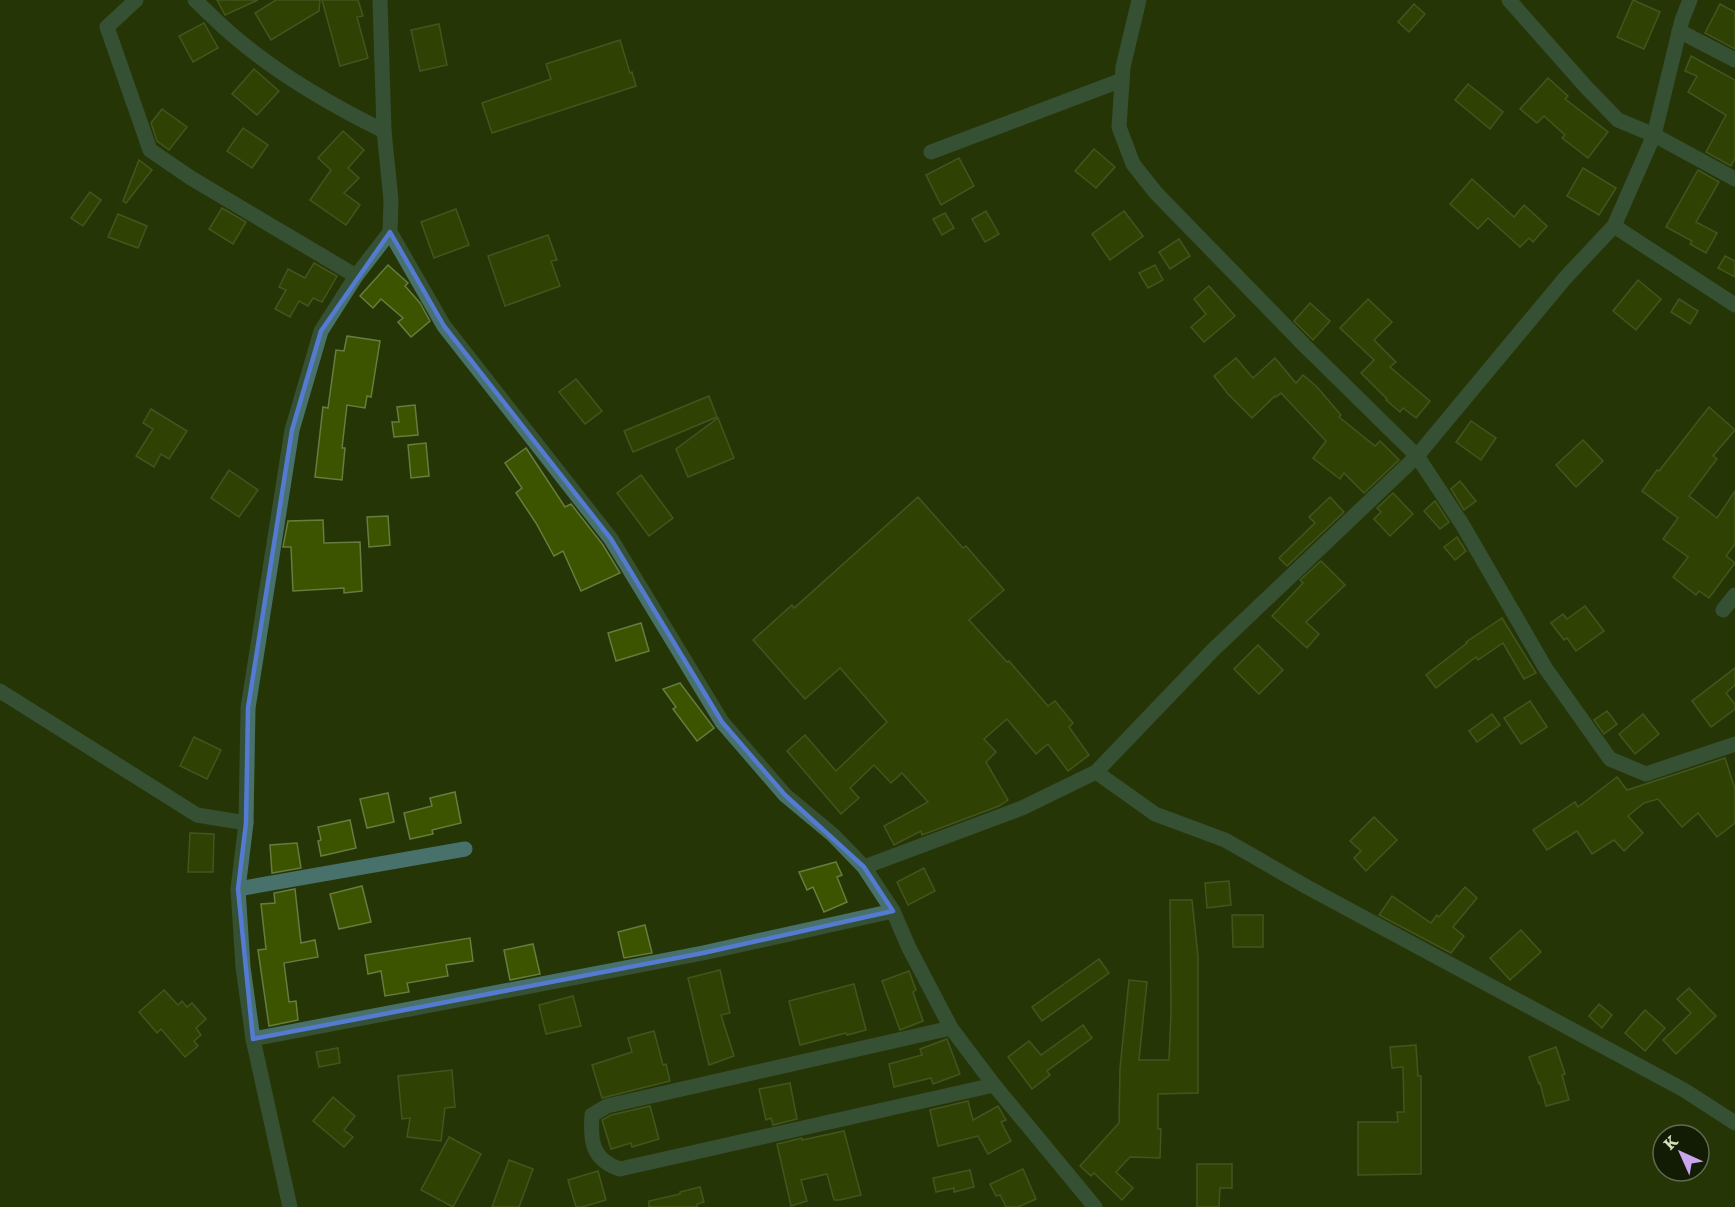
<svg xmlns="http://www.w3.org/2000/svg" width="1735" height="1207" font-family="Literata,serif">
<rect width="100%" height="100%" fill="#263505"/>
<g fill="#3c5300" stroke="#657d3f" stroke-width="1.5">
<path d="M217,0H258L225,15Z"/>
<path d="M276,0H320L319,11L271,40L255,13Z"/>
<path d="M322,0H358L363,16L357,17L368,58L340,66Z"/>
<path d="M1633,0L1660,12L1644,49L1617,37Z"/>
<path d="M1414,4L1425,14L1409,32L1398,22Z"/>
<path d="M1720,4L1735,12V49L1705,33Z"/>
<path d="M204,23L218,48L193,62L179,36Z"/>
<path d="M439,24L447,65L420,71L411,30Z"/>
<path d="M620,40L630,73L632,72L636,86L492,133L482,103L551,79L546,64Z"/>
<path d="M1691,56L1735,80V158L1731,166L1706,152L1726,115L1688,92L1697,76L1685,71Z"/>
<path d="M254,69L279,91L257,115L232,94Z"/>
<path d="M1548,78L1568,96L1565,99L1608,132L1588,158L1562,138L1565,135L1544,116L1537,123L1520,109Z"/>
<path d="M1468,84L1503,112L1490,129L1455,100Z"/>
<path d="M162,109L187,127L169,150L157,141L151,123Z"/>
<path d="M243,128L268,145L252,168L227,151Z"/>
<path d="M343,131L364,150L348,168L359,178L344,193L360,205L346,225L310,200L331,170L318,158Z"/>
<path d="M1094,149L1115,167L1096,188L1075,171Z"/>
<path d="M959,158L974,186L941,205L926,175Z"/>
<path d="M139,160L152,170L126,203L123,201Z"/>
<path d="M1583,168L1616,188L1599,215L1567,196Z"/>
<path d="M1698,170L1719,182L1696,222L1717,233L1706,253L1690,244L1692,241L1666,227Z"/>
<path d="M1472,179L1514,217L1524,205L1547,226L1533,242L1529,238L1520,247L1488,218L1478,229L1450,204Z"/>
<path d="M90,192L101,200L83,226L71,218Z"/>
<path d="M222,208L246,222L233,244L209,229Z"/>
<path d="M456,209L469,245L434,258L421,222Z"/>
<path d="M986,211L999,234L985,242L972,219Z"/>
<path d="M1124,211L1143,236L1110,260L1092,234Z"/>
<path d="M945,213L954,228L942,235L933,219Z"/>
<path d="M118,214L147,226L138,248L108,237Z"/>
<path d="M548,235L557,260L551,261L560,286L505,306L488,256Z"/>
<path d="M1179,239L1190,256L1170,269L1159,252Z"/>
<path d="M1725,256L1735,261V277L1718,268Z"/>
<path d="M314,263L337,276L322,302L313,298L308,306L299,301L290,317L275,309L286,290L279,287L288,269L305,278Z"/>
<path d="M388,265L408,283L405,286L420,303L430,321L411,337L398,322L403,318L381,299L373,308L360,296Z"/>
<path d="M1155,265L1163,280L1148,288L1139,273Z"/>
<path d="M1638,280L1661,299L1636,330L1613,311Z"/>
<path d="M1209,286L1235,316L1204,342L1191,327L1206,314L1194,299Z"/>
<path d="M1368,299L1392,322L1374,340L1396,362L1390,367L1430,401L1416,418L1403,408L1400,412L1386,400L1387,399L1361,373L1374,360L1340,328Z"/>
<path d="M1679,299L1698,311L1690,324L1671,312Z"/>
<path d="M1310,303L1330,321L1313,340L1294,321Z"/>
<path d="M347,336L380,341L371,397L367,396L365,408L347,405L342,448H345L342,480L315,477L323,407L328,408L336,350L344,351Z"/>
<path d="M1236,358L1253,378L1275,358L1296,383L1303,375L1317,387L1341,415L1339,417L1375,446L1380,441L1399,460L1364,493L1344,473L1340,479L1313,458L1326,441L1281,393L1276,397L1275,396L1252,418L1228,394L1214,376Z"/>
<path d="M576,379L602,411L585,424L559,392Z"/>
<path d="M709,396L717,417L633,452L624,431Z"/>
<path d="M415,405L418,435L394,437L392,422H399L397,407Z"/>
<path d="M1709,407L1735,430L1713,456L1717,459L1689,496L1717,518L1735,491V544L1726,556L1735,563L1709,598L1699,591L1696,595L1673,577L1688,557L1663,539L1678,518L1642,491L1657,470L1659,471Z"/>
<path d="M151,409L187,431L169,459L161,454L154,467L136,456L153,429L143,423Z"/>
<path d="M718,418L734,458L688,477L676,449Z"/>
<path d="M1471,421L1496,438L1481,460L1456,442Z"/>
<path d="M1583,440L1603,461L1576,487L1556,465Z"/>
<path d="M426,443L429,476L411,478L408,445Z"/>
<path d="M526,448L565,507L571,504L603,545L620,573L581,591L563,551L554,556L536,523L516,493L522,488L505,463Z"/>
<path d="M229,470L258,490L239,517L211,498Z"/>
<path d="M641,475L673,518L649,536L617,493Z"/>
<path d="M1460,481L1476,501L1464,510L1451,489Z"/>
<path d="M1393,493L1413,514L1390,536L1374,519L1381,512L1377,508Z"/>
<path d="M918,497L963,548L966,546L1004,590L969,620L1007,662L1009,661L1048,706L1055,701L1073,723L1069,727L1089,755L1068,771L1048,744L1036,754L1007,719L984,739L996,752L986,762L1008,800L999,806L922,835L921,831L894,845L884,826L928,802L902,773L891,783L874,765L850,788L859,798L841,814L787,751L805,735L836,771L887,722L840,668L805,699L753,640L792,605L794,608Z"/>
<path d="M1330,497L1344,512L1287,566L1279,558L1315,523L1309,517Z"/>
<path d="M1435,501L1449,522L1440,529L1424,511Z"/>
<path d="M388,516L390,545L369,547L367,517Z"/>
<path d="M323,520L324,543L360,542L362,591L344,593V588L293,591L291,547H283L288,521Z"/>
<path d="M1457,537L1466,551L1455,560L1444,547Z"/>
<path d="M1321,561L1345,585L1306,622L1319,634L1307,648L1272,616L1303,583L1300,580Z"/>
<path d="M1585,606L1604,631L1576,651L1567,638L1564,640L1551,623L1563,614L1567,619Z"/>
<path d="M1502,618L1536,673L1524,679L1503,643L1478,660L1476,657L1436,688L1426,675L1467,643L1466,642Z"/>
<path d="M641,623L649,651L616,661L608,633Z"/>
<path d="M1258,645L1283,670L1259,694L1234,669Z"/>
<path d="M1735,668V685L1726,693L1735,704V709L1711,727L1692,701Z"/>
<path d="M680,683L714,728L697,741L673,709L676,707L663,689Z"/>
<path d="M1530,701L1547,727L1521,744L1504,718Z"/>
<path d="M1607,711L1617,724L1604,734L1594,720Z"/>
<path d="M1492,714L1500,725L1477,742L1469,731Z"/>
<path d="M1643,714L1659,734L1635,754L1619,734Z"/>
<path d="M194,737L221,750L207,779L180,766Z"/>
<path d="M1725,758L1735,789V823L1717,837L1698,813L1682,827L1658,799L1644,803L1628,816L1643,833L1624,851L1614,840L1592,854L1577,831L1547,850L1533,830L1575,802L1578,807L1617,777L1627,790Z"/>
<path d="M455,792L461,823L432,830L433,834L410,839L404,813L432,806L430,798Z"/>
<path d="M388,793L394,822L367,828L360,799Z"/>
<path d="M1374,817L1397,840L1366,871L1354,858L1361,851L1350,841Z"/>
<path d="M350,820L356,848L321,856L318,841L321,840L318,827Z"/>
<path d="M190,833L214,834L213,872H188Z"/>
<path d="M297,843L301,868L272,873L270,845Z"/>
<path d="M836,862L842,875L837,877L847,902L824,912L813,887L807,890L799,872Z"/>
<path d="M924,868L935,891L908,905L897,882Z"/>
<path d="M1229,881L1231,905L1207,908L1205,883Z"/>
<path d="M362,886L371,922L339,929L330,894Z"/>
<path d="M1465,887L1477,898L1453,927L1464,936L1451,953L1379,915L1392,896L1431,923L1437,915L1439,917Z"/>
<path d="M295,889L301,943L315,940L318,957L284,963L289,1002L296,1001L298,1020L269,1026L258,950L266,949L261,904L275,903L274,893Z"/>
<path d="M1170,900H1192L1198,956V1093L1158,1094V1129H1161L1160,1158L1130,1157L1116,1172L1133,1188L1122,1200L1094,1173L1091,1176L1080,1166L1119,1123L1120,1068L1129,980L1147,982L1139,1060H1169L1171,1012Z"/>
<path d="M1232,915H1263V947H1233Z"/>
<path d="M645,925L652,953L624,958L618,932Z"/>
<path d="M1521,930L1541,952L1510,980L1490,958Z"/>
<path d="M470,938L473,961L446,965L448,976L407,983L409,992L385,996L381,971L368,974L365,955Z"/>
<path d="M533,944L540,974L510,980L504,950Z"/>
<path d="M1099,959L1109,973L1042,1021L1032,1007Z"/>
<path d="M720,970L730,1013L721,1015L734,1056L709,1065L688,978Z"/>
<path d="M909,971L916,990L913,992L923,1021L900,1030L882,981Z"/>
<path d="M854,984L866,1030L847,1035L846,1033L800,1045L789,1001Z"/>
<path d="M1689,988L1716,1016L1676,1054L1663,1040L1691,1013L1677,999Z"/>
<path d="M164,990L178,1005L182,1001L187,1007L192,1003L206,1019L196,1028L201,1035L194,1041L198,1046L185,1057L161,1029L157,1033L139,1012Z"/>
<path d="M573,996L581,1026L546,1034L539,1005Z"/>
<path d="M1599,1004L1612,1015L1602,1028L1589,1016Z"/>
<path d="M1645,1010L1665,1028L1645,1051L1625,1033Z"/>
<path d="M1083,1025L1092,1038L1047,1071L1050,1075L1032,1089L1008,1057L1029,1041L1041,1055Z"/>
<path d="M654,1031L663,1065L666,1064L670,1081L602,1098L592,1065L632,1052L628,1038Z"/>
<path d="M947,1039L960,1074L933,1084L931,1078L894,1087L889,1064L922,1055L920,1049Z"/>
<path d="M1416,1045L1418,1076H1421V1174L1358,1175V1122H1398L1397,1112H1404L1403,1067L1392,1068L1390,1047Z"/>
<path d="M1556,1047L1565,1074L1562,1075L1569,1100L1546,1106L1540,1083L1539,1084L1529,1057Z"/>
<path d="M338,1048L340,1063L319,1067L316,1052Z"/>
<path d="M452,1070L455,1107L445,1108L441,1141L407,1137L410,1118L402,1119L398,1076Z"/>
<path d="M790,1083L797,1119L773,1125L771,1118L766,1120L759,1089Z"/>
<path d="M333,1097L355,1116L344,1130L353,1137L344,1147L313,1121Z"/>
<path d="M968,1101L973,1120L998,1106L1006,1120L1001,1122L1011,1141L988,1154L978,1136L938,1146L930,1110Z"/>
<path d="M650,1106L659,1139L632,1147L631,1143L611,1149L602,1120L611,1115Z"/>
<path d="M844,1131L861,1195L840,1200H834L827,1174L801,1180L807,1201L791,1206L777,1144L802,1138V1140Z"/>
<path d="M449,1137L481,1154L453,1207L421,1190Z"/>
<path d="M509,1160L533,1169L519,1207H492Z"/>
<path d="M1197,1164H1232V1188H1220L1219,1207H1197Z"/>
<path d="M1023,1169L1036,1199L1018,1207H1006L1000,1195L996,1196L990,1184Z"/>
<path d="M970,1170L974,1187L954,1192V1188L936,1192L933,1178Z"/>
<path d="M598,1171L606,1200L582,1207H576L568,1180Z"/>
<path d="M700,1187L704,1202L697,1204V1207H649V1201L680,1194V1192Z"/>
</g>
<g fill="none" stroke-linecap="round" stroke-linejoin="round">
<g stroke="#48716c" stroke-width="15">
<path d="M136,0L107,27L150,150L191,178L356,276"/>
<path d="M195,0C209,13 221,26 236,38C281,76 331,105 384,131"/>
<path d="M380,0L384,131L391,200L390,232L444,326L611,539L722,722L785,795L833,835L864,867L893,911L909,948L951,1028L994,1085L1095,1207"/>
<path d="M1139,0L1123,67L1119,127L1133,164L1156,193L1305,346L1417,456L1462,524L1546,669L1610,759L1646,774L1735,744"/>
<path d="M1509,0L1586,87L1618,120L1654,135L1735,179"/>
<path d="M1679,31L1735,60"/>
<path d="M931,152L1122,80"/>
<path d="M1614,226L1735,305"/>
<path d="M1723,610L1735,595"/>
<path d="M0,691L197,815L246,823"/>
<path d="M1096,772L1155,814L1225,840L1307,887L1684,1090L1735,1123"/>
<path d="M864,867L1022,808L1096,772L1213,650L1417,456L1566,277L1614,226L1654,135L1682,20L1690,0"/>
<path d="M238,889L465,849"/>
<path d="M951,1028L607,1106L592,1115C590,1141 592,1160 620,1169L994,1085"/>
<path d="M253,1039L703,953L893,911"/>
<path d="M290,1207L253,1039L243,967L238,889L246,823L248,708L292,430L321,331L356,276L390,232"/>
</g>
</g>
<path d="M0 0H1735V1207H0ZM390,232L444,326L611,539L722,722L785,795L864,867L893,911L703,953L253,1039L238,889L246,823L248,708L292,430L321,331Z" fill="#263505" fill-opacity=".55" fill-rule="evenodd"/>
<path fill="none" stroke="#547ad1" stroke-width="4.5" stroke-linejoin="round" d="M390,232L444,326L611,539L722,722L785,795L864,867L893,911L703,953L253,1039L238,889L246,823L248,708L292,430L321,331Z"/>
<g transform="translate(1681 1153) rotate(315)"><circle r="28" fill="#121b03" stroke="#5f6a4f" stroke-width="1.5"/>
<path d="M0-4.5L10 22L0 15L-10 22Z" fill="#c9a5ee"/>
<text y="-9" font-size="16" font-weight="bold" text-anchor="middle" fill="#d3e0c0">K</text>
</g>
</svg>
